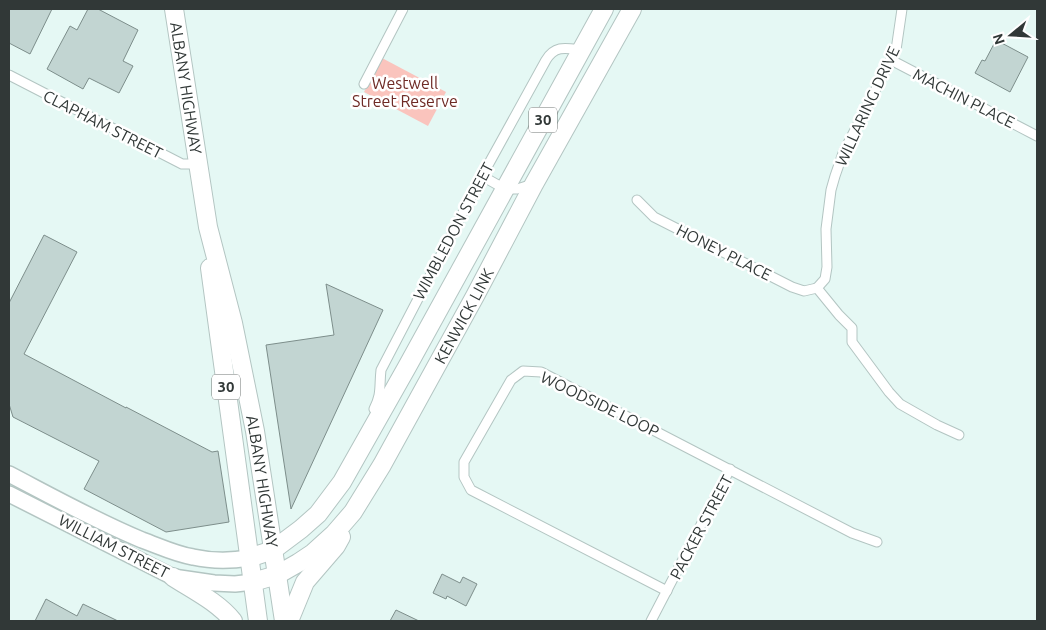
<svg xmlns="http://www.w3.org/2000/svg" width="1046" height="630" font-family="Ubuntu,sans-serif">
<rect width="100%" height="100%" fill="#e5f8f4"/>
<path fill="#fac4bd" d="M382,58L446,92L428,126L364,92Z"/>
<g fill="#c2d5d2" stroke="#7d8e8b">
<path d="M9,9H52L30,54L9,43Z"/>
<path d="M88,9H98L138,30L123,61L133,66L119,93L89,78L83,89L47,69L70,26L77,30Z"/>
<path d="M996,40L1028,57L1010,92L975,73L982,60L985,61Z"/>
<path d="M44,235L77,252L24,354L126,408V407L212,452L218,451L229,522L166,532L84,489L99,461L13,417L9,404V303Z"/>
<path d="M326,284L383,310L291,509L266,345L334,335Z"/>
<path d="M442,574L460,583L463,577L477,584L466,606L447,596L446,599L433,593Z"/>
<path d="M46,599L77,616L83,604L118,621H35Z"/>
<path d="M396,610L419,621H390Z"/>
</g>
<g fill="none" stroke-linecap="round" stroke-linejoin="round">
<defs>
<g id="street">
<path d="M891,60L1037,136"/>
<path d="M9,75L182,164H198"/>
<path d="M364,84L403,9"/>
<path d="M482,176L505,189H517L533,184"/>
<path d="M637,200L654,217L792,287L804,291L817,288"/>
<path d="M817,288L825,279L827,267L826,229L831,190L835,176L843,153L896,50L902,9"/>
<path d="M817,288L839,315L852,328V342L889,392L900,404L937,425L959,435"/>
<path d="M374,409C382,393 379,387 381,370L482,176L546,60C555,45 566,48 581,50"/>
<path d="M667,591L471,490L464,477V462L511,380L523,371L541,372L852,533L877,542"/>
<path d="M651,621L730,469"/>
</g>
<g id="primary">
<path d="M9,474C53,497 96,521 142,540C159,546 175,554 193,557C211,561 231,561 249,558"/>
<path d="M9,494L173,577L214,583L235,584L253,582"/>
</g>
<g id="highway">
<path id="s1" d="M174,9L208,227L233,323L255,431L284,621"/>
<path d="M210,268L258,621"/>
<path d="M249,558L273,550L301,529L318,514L342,482L407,367L604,9"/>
<path d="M173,577C193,590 218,602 233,621"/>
<path id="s2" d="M253,582L277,575L298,563L313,553L334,534L353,512L382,465L475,296L534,184L632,9"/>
<path d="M289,621L305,582L336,546L341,537"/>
</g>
</defs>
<use href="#street" stroke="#b3c5c2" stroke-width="11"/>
<use href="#primary" stroke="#b3c5c2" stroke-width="18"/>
<use href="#highway" stroke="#b3c5c2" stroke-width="20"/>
<use href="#street" stroke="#fff" stroke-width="9"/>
<use href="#primary" stroke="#fff" stroke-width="15"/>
<use href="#highway" stroke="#fff" stroke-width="18"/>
</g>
<g text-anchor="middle" stroke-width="5" stroke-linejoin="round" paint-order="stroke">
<g fill="#fff" stroke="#6f7473" stroke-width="1">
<rect x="529" y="107.5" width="28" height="25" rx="4"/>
<rect x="212" y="374.5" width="28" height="25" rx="4"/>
</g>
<g font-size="15" font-weight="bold" fill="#313837">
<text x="543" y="125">30</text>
<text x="226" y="392">30</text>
</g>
<g font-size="16" fill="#6e2a25" stroke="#fff">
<text x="405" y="89">Westwell<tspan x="405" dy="18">Street Reserve</tspan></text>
</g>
<g font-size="16" fill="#313837" stroke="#fff">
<text dy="6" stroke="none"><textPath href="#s1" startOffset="80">ALBANY HIGHWAY</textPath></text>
<text transform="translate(964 98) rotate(27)" y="6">MACHIN PLACE</text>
<text transform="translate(867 106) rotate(-65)" y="6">WILLARING DRIVE</text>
<text transform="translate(103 124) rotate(27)" y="6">CLAPHAM STREET</text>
<text transform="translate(453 231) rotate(-62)" y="6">WIMBLEDON STREET</text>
<text transform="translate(724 252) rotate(27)" y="6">HONEY PLACE</text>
<text dy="6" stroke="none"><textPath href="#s2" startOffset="350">KENWICK LINK</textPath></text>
<text transform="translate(600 404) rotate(26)" y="6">WOODSIDE LOOP</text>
<text dy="6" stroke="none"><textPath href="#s1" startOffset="481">ALBANY HIGHWAY</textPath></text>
<text transform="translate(701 527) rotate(-62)" y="6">PACKER STREET</text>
<text transform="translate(114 546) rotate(27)" y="6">WILLIAM STREET</text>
</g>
</g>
<rect width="1046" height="630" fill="none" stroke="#313837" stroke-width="20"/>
<g transform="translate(1011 35) rotate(252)" stroke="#ffffff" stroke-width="4" paint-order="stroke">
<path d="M0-4L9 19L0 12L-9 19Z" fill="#313837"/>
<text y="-8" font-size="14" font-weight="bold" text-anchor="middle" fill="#313837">N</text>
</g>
</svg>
